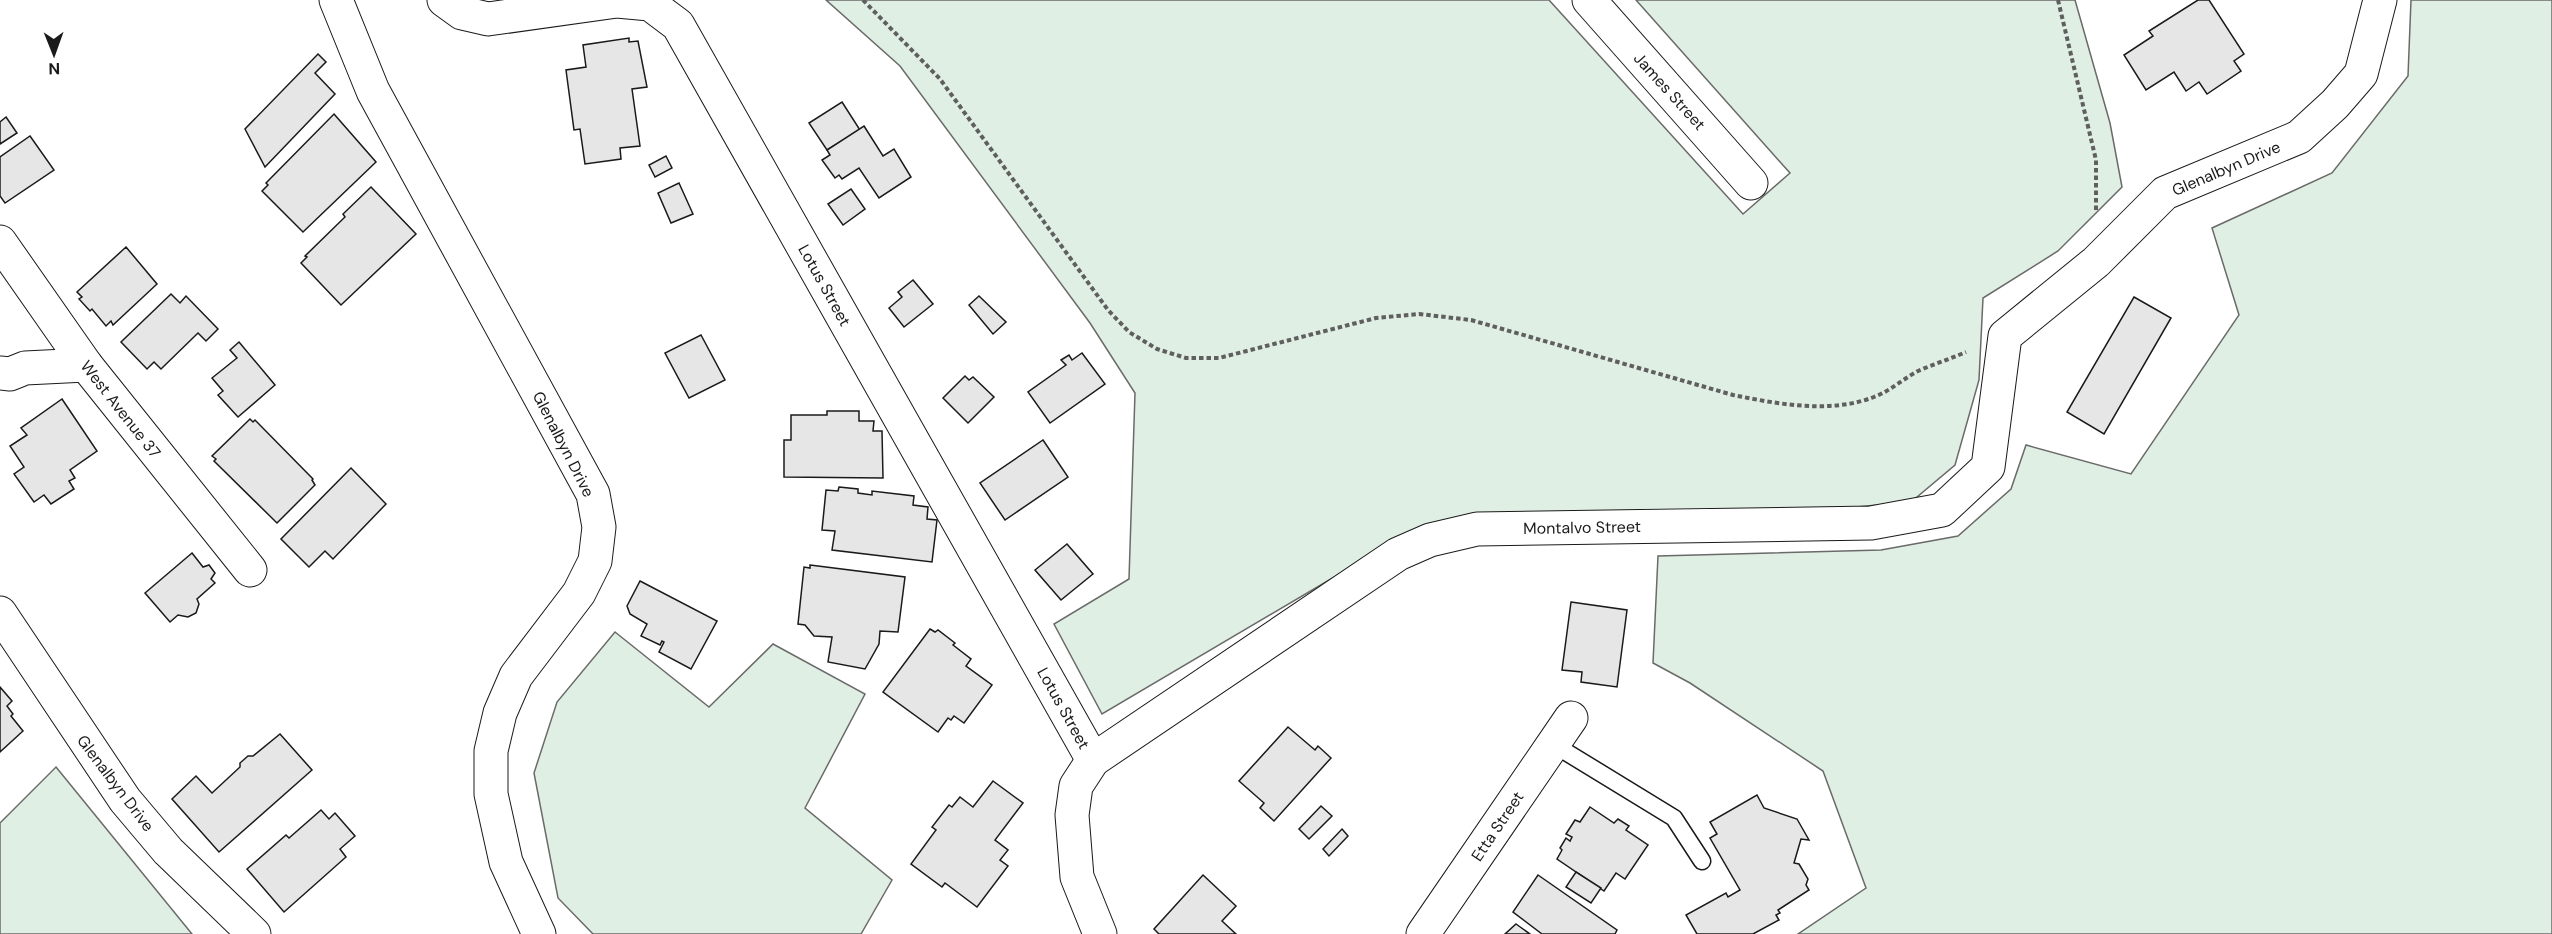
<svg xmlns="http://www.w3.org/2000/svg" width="2552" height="934" font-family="'DM Sans',sans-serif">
<rect width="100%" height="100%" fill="#fff"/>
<g fill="#e0efe3" stroke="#6a6a6a" stroke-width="1.5">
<path d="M826,0H1549L1743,214L1790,173L1636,0H2075L2110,123L2122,187L2058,251L1983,298L1979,380L1955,465L1911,502L1380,550L1102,714L1054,624L1129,579L1135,393L1090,323L900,66Z"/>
<path d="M2411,0H2552V934H1798L1866,888L1823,771L1690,683L1653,663L1658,556L1881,550L1958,536L2011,489L2026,445L2131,474L2239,315L2212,228L2332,173L2408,76Z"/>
<path d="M615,632L709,707L773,644L865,694L805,808L892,880L861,934H593L558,898L534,773L557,702Z"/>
<path d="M56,767L192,934H0V823Z"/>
</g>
<g fill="#e6e6e6" stroke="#1a1a1a" stroke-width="1.5">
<path d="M2198,0H2209L2244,54L2234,61L2241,71L2207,94L2199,82L2186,91L2174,72L2146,90L2124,55L2153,36L2149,31Z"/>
<path d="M629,38V42L638,41L647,87L632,89L640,146L620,148L621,159L585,164L580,129L574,130L566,70L586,67L583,45Z"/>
<path d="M318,54L326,62L315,73L335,94L265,167L245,129Z"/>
<path d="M842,102L860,130L827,150L809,123Z"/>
<path d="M334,114L376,162L303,232L262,191L268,185L266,183Z"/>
<path d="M6,117L17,133L0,144V122Z"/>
<path d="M864,126L883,156L894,149L911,177L879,198L859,168L842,179L839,175L835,178L822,160L830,155L827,150Z"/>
<path d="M30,136L54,170L5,203L0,196V157Z"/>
<path d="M666,156L672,168L655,177L649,165Z"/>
<path d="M679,183L693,214L671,223L658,193Z"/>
<path d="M371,187L416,234L341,305L301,263L307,257L305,256L345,217L343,214Z"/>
<path d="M851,189L865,209L843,225L828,204Z"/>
<path d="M126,247L157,284L113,325L111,321L106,326L92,309L90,311L79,299L82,297L77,292Z"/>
<path d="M913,280L933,304L904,327L889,308L902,297L898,292Z"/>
<path d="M171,294L180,303L186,296L218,329L206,341L198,333L161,369L154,362L147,369L121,342Z"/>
<path d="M979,296L1006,322L993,334L969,305Z"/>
<path d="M2134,297L2171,318L2104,434L2067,412Z"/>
<path d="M701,335L725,380L689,398L665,353Z"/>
<path d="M239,342L275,385L238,417L218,395L223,391L212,378L237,358L230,350Z"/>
<path d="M1082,353L1105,384L1050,423L1028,392L1066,365L1061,360L1069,355L1072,360Z"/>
<path d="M965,376L969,380L973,377L994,397L968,423L943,398Z"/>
<path d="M62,399L97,451L70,470L75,478L69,481L74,489L51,504L44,495L34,502L14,474L24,467L10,446L27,435L21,428Z"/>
<path d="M827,411H859V421H874L873,431H882L883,478L784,477V440H791V415H827Z"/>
<path d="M250,419L253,422L255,420L313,479L312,480L315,485L277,523L214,461L216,459L212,456Z"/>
<path d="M1043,440L1068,477L1005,520L980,483Z"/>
<path d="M351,468L386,504L333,559L325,551L309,567L281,539Z"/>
<path d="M839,487L858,489V493L872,495V491L914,496L913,505L928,507L927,519L937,520L932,562L832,550L835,531L822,530L826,490L838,491Z"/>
<path d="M1067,544L1093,574L1061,600L1035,570Z"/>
<path d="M192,553L203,567L209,565L215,573L211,579L215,583L197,599L199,604L196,613L188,617L178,615L170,622L145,593Z"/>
<path d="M810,565L905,577L898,632L880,631L879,644L865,669L828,662L832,637L814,636L805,625L798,624L804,567L810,568Z"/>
<path d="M640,581L717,621L691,669L659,652L664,642L662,641L660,645L641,636L647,624L630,614L627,606Z"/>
<path d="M1571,602L1627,610L1617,687L1581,682L1582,672L1562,670Z"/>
<path d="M930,629L935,632L938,630L955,643L953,645L971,659L966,666L992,685L964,723L954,716L951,720L948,718L938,732L883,692Z"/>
<path d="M0,687L12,701L7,706L13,714L11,716L23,731L0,752Z"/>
<path d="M1288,727L1315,750L1318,746L1331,758L1274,821L1260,808L1264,803L1239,781Z"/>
<path d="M280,734L312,770L219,852L172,799L196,776L212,793L240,767V763L248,756H253Z"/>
<path d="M993,781L1023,803L995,840L1008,850L1000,860L1008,866L977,907L945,883L942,887L911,864L936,830L932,827L949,805L952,807L960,797L973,807Z"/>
<path d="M1757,795L1764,808L1797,819L1809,840L1801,839L1794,863L1799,864L1808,879L1806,885L1809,890L1778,910L1780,913L1776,915L1779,920L1753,934H1697L1686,915L1726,893L1728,897L1740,890L1710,838L1717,834L1710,822Z"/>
<path d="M1321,806L1332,816L1309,839L1299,829Z"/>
<path d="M1590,807L1614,823L1618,819L1629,826L1626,830L1648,845L1625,879L1616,873L1604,891L1557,859L1562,850L1560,848L1566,838L1570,841L1572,837L1566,834L1575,820L1580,822Z"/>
<path d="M321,810L329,819L335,813L355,836L340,849L346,857L284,912L247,869L286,835L289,838Z"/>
<path d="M1342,829L1348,836L1329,856L1323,849Z"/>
<path d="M1576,872L1601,888L1591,903L1566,887Z"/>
<path d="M1203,875L1236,906L1222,921L1236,934H1159L1154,929Z"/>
<path d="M1538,875L1617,930L1615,934H1542L1513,912Z"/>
<path d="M1516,924L1530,934H1505Z"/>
</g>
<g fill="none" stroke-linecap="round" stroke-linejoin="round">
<defs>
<path id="service" d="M1553,744L1674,818L1702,861"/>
<g id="minor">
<path d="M336,0L373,91L593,494L599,527L595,561L579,593L516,676L500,713L491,751V794L506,862L539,934"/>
<path d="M444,0L462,13L488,19L617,1L650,4L678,25L1093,760"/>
<path d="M1589,0L1751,183"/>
<path d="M0,242L86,365L250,570"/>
<path d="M0,373L10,374L25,368L86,365"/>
<path d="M0,613L125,800L168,851L254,934"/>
<path d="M1100,934L1077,877L1072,815L1076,786L1093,760L1398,554L1430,540L1477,529L1871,523L1942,510L1988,467L2005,336L2096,262L2165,193L2299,137L2335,104L2361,74L2380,0"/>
<path d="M1423,934L1571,718"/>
</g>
</defs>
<use href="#service" stroke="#1a1a1a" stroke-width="19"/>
<use href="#minor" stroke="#1a1a1a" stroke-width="35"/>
<g stroke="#5f5f5f" stroke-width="4" stroke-dasharray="4.5 3" stroke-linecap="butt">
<path d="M863,0L940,79L1108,310L1129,332L1157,349L1186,358H1219L1376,318L1419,314L1471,320L1733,395C1778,404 1830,414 1874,397C1890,391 1903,379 1918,371C1934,364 1950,359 1966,352"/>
<path d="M2058,0L2096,160V211"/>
</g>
<use href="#service" stroke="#fff" stroke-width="16"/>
<use href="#minor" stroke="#fff" stroke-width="33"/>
</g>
<g text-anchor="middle" stroke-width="4.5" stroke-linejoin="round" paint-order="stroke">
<g font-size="16" fill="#1a1a1a" stroke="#fff">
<text transform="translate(1670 91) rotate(48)" y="6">James Street</text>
<text transform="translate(2226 168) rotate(-23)" y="6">Glenalbyn Drive</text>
<text transform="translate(825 285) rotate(61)" y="6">Lotus Street</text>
<text transform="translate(121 409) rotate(52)" y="6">West Avenue 37</text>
<text transform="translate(564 444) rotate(63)" y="6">Glenalbyn Drive</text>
<text transform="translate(1582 527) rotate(-1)" y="6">Montalvo Street</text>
<text transform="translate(1064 708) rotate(61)" y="6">Lotus Street</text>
<text transform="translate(116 783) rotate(53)" y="6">Glenalbyn Drive</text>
<text transform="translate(1497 826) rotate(-56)" y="6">Etta Street</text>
</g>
</g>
<g transform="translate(54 54) rotate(179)" stroke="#ffffff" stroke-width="4.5" paint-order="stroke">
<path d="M0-4.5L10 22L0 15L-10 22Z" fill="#1a1a1a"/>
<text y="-9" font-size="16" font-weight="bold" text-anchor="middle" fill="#1a1a1a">N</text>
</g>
</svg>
